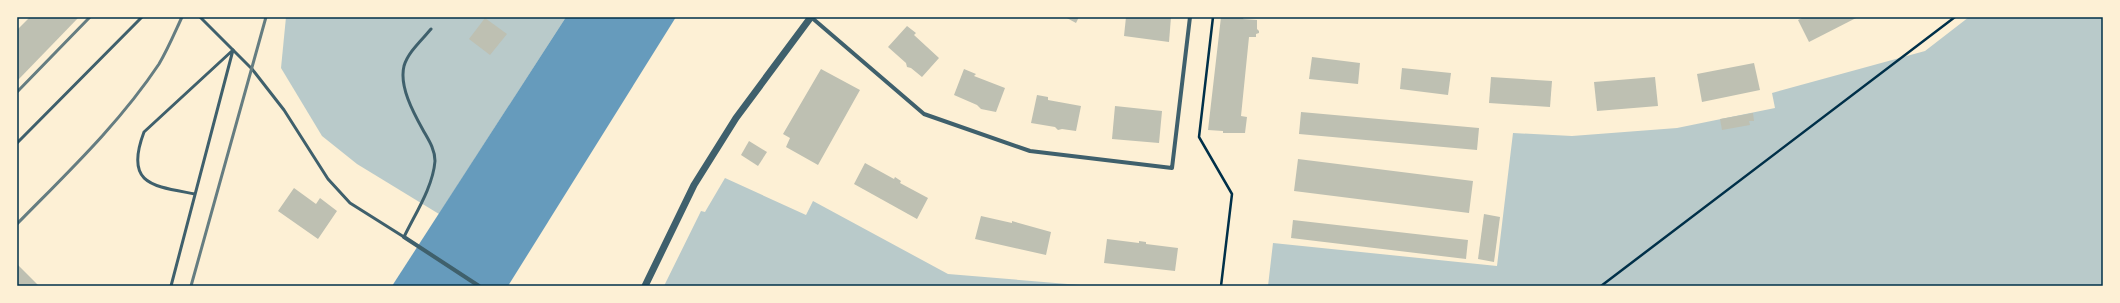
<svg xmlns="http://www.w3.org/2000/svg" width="2120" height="303" font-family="Mulish,sans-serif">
<rect width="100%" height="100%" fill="#fdf0d5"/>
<g fill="#b9caca">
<path d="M286,17H566L439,214L357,164L322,136L281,68Z"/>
<path d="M1969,17H2103V286H1268L1273,243L1497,266L1513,133L1572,136L1677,128L1775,108L1772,93L1925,51Z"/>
<path d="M725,178L806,215L813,201L948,274L1092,286H664L701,211L705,212Z"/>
</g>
<path fill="#669bbc" d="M566,17H676L508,286H392Z"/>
<g fill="#bec0b2">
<path d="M30,17H79L17,81V30Z"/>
<path d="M1065,17H1079L1076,23Z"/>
<path d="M1126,17H1171L1169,42L1124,36Z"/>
<path d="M1221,17H1244L1243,19L1257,20V29L1259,31V33L1256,34V37H1249L1241,116L1247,117L1245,133H1223V131L1208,130Z"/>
<path d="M1804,17H1858L1809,42L1798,20Z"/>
<path d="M485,18L507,34L490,55L469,39Z"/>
<path d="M907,26L916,33L914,35L939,58L922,77L911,68L907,67L906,63L888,47Z"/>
<path d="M1312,57L1360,63L1358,84L1309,79Z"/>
<path d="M1754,63L1760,90L1702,102L1697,74Z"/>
<path d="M1402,68L1451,73L1448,95L1400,89Z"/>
<path d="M821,69L860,90L818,165L786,147L790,138L783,134Z"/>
<path d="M964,69L976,74L974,76L1005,88L996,112L981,109L977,105L954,95Z"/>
<path d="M1491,77L1552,81L1550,107L1489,103Z"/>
<path d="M1655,77L1658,106L1597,111L1594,82Z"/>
<path d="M1037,95L1048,97V100L1081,106L1076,131L1062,129L1058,130L1055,127L1031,123Z"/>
<path d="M1115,106L1162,111L1159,143L1112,139Z"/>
<path d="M1301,112L1479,128L1477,150L1299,134Z"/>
<path d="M1753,113L1754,121H1749L1750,125L1722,130L1720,119Z"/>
<path d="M749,141L767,152L758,166L741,155Z"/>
<path d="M1298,159L1473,181L1469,213L1294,191Z"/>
<path d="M865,163L894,179L895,177L901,181L900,183L928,198L917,219L854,184Z"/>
<path d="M294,188L316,204L320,198L337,211L318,239L278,211Z"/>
<path d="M1484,214L1500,217L1494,262L1478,259Z"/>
<path d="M981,216L1012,223V221L1051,232L1046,255L975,239Z"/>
<path d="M1293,220L1468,240L1466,259L1291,238Z"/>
<path d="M1107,239L1139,243V241L1146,242V244L1178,248L1175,271L1104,263Z"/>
<path d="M17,264L39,286H17Z"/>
</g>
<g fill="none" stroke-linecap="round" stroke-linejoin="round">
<g stroke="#003049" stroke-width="2.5">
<path d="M1213,17L1199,137L1232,194L1221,286"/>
<path d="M1601,286L1955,17"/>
</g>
<g stroke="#3f606c" stroke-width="3">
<path d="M200,17L252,69L284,110L328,179L350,203L404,237C415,214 433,187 435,161C435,149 428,139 423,130C413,112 399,86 404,66C408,52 422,40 431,29"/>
<path d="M17,143L142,17"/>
<path d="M171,286L233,50L144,132C124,185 153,186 195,194"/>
</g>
<g stroke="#3f606c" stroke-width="4">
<path d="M811,17L924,114L1030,151L1172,168L1190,17"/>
<path d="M404,237L479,286"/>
</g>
<path stroke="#3f606c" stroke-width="7" d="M645,286L694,185L736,118L811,17"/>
<g stroke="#657d81" stroke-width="3">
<path d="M17,92L90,17"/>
<path d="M17,224C67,173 119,124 159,64C168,49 175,32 182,17"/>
<path d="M191,286L266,17"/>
</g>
</g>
<rect width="2120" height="303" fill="none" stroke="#fdf0d5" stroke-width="36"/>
<rect x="18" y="18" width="2084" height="267" fill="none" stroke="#003049" stroke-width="1.5"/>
</svg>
